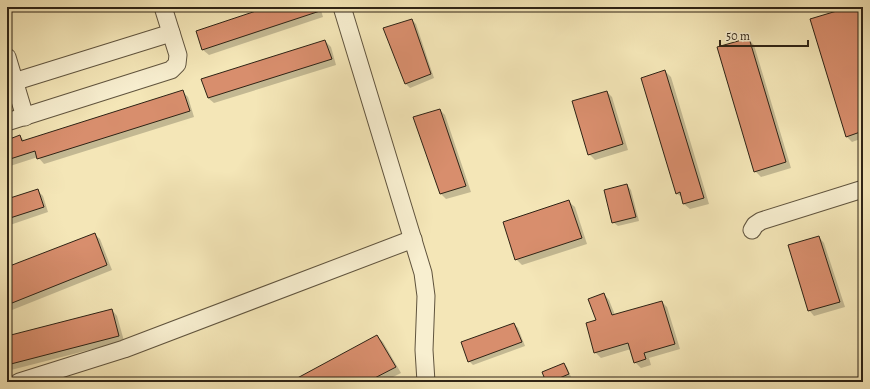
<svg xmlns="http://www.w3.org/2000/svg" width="870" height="389" font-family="Alegreya,serif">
<rect width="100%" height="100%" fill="#f4e6b7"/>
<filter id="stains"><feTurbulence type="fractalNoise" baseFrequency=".005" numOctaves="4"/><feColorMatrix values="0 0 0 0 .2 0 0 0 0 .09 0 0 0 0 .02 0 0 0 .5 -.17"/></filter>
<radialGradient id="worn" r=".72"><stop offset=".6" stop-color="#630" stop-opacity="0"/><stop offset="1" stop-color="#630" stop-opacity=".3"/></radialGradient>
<g fill="#0003">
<path d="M271,7H320L323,17L209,55L203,50Z"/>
<path d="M588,7H608L592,12Z"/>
<path d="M701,7H714L704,10Z"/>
<path d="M853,7H863V138L852,142L846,136Z"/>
<path d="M412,20L416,24L434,78L410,88L406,84L385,29Z"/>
<path d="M748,39L754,45L791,168L761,177L755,171Z"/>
<path d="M325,41L331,47L336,65L214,103L208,98L203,80Z"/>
<path d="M665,71L671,77L709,204L690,209L684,204L683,198L676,193Z"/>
<path d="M183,92L188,97L194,117L44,164L38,157L7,167V141L20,136L25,141Z"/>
<path d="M607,92L612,97L628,150L595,160L589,154Z"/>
<path d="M440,110L445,115L471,192L446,199L440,193Z"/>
<path d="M627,185L631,190L639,221L618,226L613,222Z"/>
<path d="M38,191L43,196L48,212L7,226V201Z"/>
<path d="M569,202L575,207L587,244L522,265L516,259Z"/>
<path d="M94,234L100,239L112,270L7,312V268Z"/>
<path d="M819,237L824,243L845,307L814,316L809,310Z"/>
<path d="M604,294L609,300L615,315L662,302L667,307L680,349L649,358L651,365L641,368L635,362L631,349L601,358L595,352L598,320Z"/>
<path d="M112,310L117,316L124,341L7,371V337Z"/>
<path d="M514,324L518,328L525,346L473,365L469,361Z"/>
<path d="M377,336L383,342L401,373L383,382H292Z"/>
<path d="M564,364L567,367L571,377L558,382H547Z"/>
</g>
<g fill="#d88e6d" stroke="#2e2315">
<path d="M268,7H326V9L202,50L196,31Z"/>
<path d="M850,7H863V131L846,137L810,19Z"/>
<path d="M412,19L431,74L405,84L383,28Z"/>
<path d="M749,38L786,162L754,172L717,47Z"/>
<path d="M325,40L332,59L208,98L201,79Z"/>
<path d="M665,70L704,198L683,204L680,192L676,194L641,78Z"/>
<path d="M183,90L190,111L37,159L35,151L7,160V140L20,135L22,141Z"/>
<path d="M607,91L623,144L588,155L572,101Z"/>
<path d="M440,109L466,186L440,194L413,117Z"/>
<path d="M627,184L636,217L612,223L604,190Z"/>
<path d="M38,189L44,207L7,219V199Z"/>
<path d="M569,200L582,238L515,260L503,222Z"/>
<path d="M95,233L107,265L7,305V267Z"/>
<path d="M819,236L840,302L808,311L788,245Z"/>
<path d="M604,293L612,315L662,301L675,344L644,353L646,359L634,363L628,343L594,353L586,323L596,320L588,299Z"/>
<path d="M112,309L119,336L7,365V336Z"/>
<path d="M514,323L522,342L468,362L461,342Z"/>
<path d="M377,335L396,367L367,382H290Z"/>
<path d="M564,363L569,374L550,382H546L542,372Z"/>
</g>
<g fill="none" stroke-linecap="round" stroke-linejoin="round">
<defs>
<g id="minor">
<path d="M342,7L423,273L426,296L424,350L426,382"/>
<path d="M7,57L25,117"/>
<path d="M7,84L171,33"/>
<path d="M7,122L171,70L177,64L178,55L163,7"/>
<path d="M752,230L755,225L761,221L863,189"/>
<path d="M19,382L124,349L413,239"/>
</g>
</defs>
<use href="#minor" stroke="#60543e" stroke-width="19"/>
<use href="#minor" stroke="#f8efd0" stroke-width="17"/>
</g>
<rect width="870" height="389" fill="none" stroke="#f4e6b7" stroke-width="24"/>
<rect x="8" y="8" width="854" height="373" fill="none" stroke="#2e2315" stroke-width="2"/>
<rect x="12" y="12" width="846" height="365" fill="none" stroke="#2e2315"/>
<path d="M720 40v6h88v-6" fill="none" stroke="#2e2315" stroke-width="2"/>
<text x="726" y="40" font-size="12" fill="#2e2315" stroke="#f8efd0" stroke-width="3" paint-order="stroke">50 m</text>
<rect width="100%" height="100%" filter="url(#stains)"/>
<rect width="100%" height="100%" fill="url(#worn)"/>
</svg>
